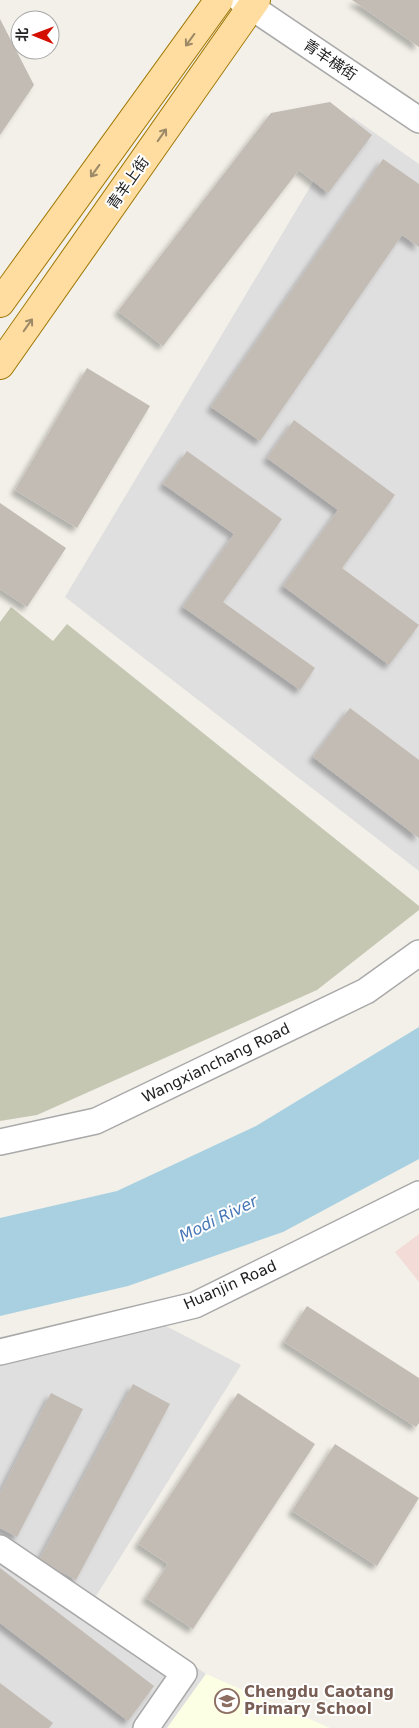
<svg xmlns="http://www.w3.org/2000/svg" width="419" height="1728" font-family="'DejaVu Sans','Noto Sans SC',sans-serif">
<defs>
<filter id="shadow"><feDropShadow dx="-4.5" dy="4.5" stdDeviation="2.5" flood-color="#0004"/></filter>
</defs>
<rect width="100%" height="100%" fill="#f2f0e8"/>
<g fill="#e0dfdf">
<path d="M352,117L419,164V871L65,597Z"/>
<path d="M164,1325L241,1365L96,1596L206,1674L167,1728H0V1364Z"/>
</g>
<path fill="#f3dbd8" d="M419,1234V1282L395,1252Z"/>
<path fill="#fdffe4" d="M206,1674L330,1728H167Z"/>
<path fill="#c6c7b3" d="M11,607L53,641L67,624L419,906V910L317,990L37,1115L0,1121V622Z"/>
<path fill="#a8d0e1" d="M419,1027V1159L283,1232L128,1286L0,1316V1218L117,1191L256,1126Z"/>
<g fill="#c3bcb4" filter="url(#shadow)">
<path d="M352,0H419V47Z"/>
<path d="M0,19L34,85L0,135Z"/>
<path d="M330,102L372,135L328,193L299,170L163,346L118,311L271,113Z"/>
<path d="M383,159L419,184V247L402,235L260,441L211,407Z"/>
<path d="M87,368L150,406L77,528L15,490Z"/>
<path d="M294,420L395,495L342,568L419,625L389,665L283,586L338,510L267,458Z"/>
<path d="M187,451L282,519L223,602L315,668L300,690L183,607L234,534L163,484Z"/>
<path d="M0,503L66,548L27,607L0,589Z"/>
<path d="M350,708L419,760V838L313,757Z"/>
<path d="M307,1306L419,1378V1423L416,1427L284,1342Z"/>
<path d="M133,1384L170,1404L76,1580L39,1560Z"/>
<path d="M51,1393L83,1409L17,1537L0,1528V1493Z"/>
<path d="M238,1393L315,1444L193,1629L146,1598L168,1564L138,1544Z"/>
<path d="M335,1444L419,1498L377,1566L292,1511Z"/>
<path d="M0,1568L154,1686L128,1721L0,1623Z"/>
<path d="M0,1683L53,1723L49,1728H0Z"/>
</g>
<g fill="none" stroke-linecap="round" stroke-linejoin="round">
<defs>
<g id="minor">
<path d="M241,0L419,120"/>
<path d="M0,1142L96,1121L366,991L419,953"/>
<path d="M0,1352L195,1305L419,1194"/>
<path d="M0,1548L184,1673L146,1728"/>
</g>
<g id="major">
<path d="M0,303L219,0"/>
<path d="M0,365L256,0"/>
</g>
</defs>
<use href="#minor" stroke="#a9a9a9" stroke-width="28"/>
<use href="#major" stroke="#9f7600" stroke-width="30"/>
<use href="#minor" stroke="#fff" stroke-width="25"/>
<use href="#major" stroke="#ffdda0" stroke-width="28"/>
</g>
<defs><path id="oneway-shaft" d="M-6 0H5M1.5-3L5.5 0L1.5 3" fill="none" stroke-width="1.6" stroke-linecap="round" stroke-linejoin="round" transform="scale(1.25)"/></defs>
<g stroke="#9c8967">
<use href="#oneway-shaft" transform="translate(190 40) rotate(126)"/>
<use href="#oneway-shaft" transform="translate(162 135) rotate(-55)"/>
<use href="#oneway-shaft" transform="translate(95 171) rotate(126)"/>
<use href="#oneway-shaft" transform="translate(28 325) rotate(-55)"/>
</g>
<defs>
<symbol id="school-ring" viewBox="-11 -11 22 22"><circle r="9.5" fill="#fff" stroke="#8d6e63" stroke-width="1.5"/><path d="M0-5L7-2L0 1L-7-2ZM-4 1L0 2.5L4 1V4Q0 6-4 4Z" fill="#8d6e63"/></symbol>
</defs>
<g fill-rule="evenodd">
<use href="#school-ring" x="213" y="1687" width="28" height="28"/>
</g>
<g text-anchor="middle" stroke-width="4" stroke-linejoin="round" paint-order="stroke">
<g font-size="15" fill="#222" stroke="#fff">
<text transform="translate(330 60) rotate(34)" y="5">青羊横街</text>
<text transform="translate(128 183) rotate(-55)" y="5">青羊上街</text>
<text transform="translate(216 1063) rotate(-26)" y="5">Wangxianchang Road</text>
<text transform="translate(230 1285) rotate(-24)" y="5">Huanjin Road</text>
</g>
<g font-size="15" font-weight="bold" fill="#785e54" stroke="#fff" text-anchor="start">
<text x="244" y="1697">Chengdu Caotang<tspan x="244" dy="17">Primary School</tspan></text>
</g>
<g font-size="16" font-style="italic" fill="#4978b7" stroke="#fff">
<text transform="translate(218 1218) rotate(-26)" y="6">Modi River</text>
</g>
</g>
<g transform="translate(35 35) rotate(271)"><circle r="24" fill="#ffffff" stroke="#a7a7a7"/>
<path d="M0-4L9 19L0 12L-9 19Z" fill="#d30f00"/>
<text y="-8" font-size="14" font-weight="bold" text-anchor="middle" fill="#222222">北</text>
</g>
</svg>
